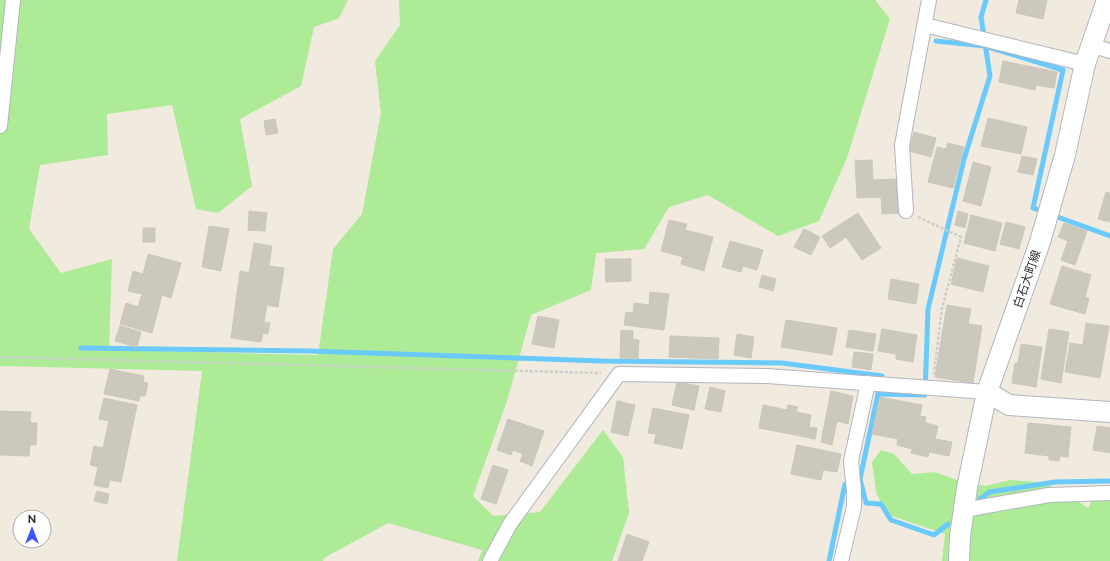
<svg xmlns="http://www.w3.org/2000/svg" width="1110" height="561" font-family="Raleway,'Noto Sans JP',sans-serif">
<rect width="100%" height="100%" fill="#f0eadf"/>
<g fill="#aeeb97">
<path d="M0,0H348L339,18L314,27L301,86L240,119L252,186L218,213L196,209L172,105L107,114L108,155L40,165L29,229L61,273L112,259L109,350L318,355L333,249L362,214L381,113L375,61L400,25L399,0H875L890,19L847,158L819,221L778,236L708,195L669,207L644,249L596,253L591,290L531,315L507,401L473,496L493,516L540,512L603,430L623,457L629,513L612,561H478L482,550L388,523L324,558L323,561H177L202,371L0,366Z"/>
<path d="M881,450L894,454L912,474L935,472L957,480L985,486L1010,480L1038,482L1059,489L1088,508L1092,501L1110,500V561H942L945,534L886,514L876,492L872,462Z"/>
</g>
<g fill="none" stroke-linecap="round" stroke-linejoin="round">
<g stroke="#6acafb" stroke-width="5">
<path d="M936,41L985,46L1063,70L1033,208L1045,212"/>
<path d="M1052,215L1110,236"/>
<path d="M81,348L309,351L602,361L782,363L882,376L878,394L925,395L928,309L964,159L990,76L981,17L986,0"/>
<path d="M860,479L866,503L881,504L891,520L934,535L948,524"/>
<path d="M979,500L989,492L1055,482L1110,481"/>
<path d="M829,561L845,484L860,479L878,394"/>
</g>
</g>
<g fill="#cbc8be" stroke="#ccc7b8">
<path d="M1019,0H1047L1043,19L1016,13Z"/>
<path d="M1003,61L1057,72L1054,88L1036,85L1035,90L999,82Z"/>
<path d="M988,118L1027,127L1021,154L981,146Z"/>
<path d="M275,119L278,133L266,135L264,121Z"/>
<path d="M914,132L936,138L931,157L909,151Z"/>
<path d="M948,143L964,147L953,188L928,182L937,147L946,149Z"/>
<path d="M1022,156L1037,159L1033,175L1018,172Z"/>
<path d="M872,160L873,180L898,179L900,213L882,214L881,197L857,198L855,161Z"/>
<path d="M973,162L991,167L981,206L963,201Z"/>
<path d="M1106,192L1110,193V222L1098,219Z"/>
<path d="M249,211L267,213L265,231L248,230Z"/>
<path d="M958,211L968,214L965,228L955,225Z"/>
<path d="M858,213L881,248L862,260L846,237L830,248L822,236Z"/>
<path d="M971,215L1002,223L995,251L964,243Z"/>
<path d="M669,220L687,224L685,230L713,237L704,271L681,264L683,257L661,251Z"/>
<path d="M1006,222L1025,227L1019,249L1000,244Z"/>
<path d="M1064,223L1087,231L1075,265L1061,260L1068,241L1058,237Z"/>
<path d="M209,226L229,229L221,271L202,267Z"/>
<rect x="143" y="228" width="12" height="14"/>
<path d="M804,229L820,237L811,255L794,247Z"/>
<path d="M730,241L763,250L757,270L743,266L741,272L722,267Z"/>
<path d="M254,243L272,246L269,266L284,268L278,307L267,305L264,322L270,323L268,334L263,333L261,342L231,338L240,271L249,273Z"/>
<path d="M148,254L181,263L171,298L162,295L152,333L120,324L126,303L138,307L142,294L128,291L133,271L143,274Z"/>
<path d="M957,258L989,266L983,292L951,284Z"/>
<path d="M605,259H631V281L606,282Z"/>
<path d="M1062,266L1091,275L1085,297L1089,298L1085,314L1050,304Z"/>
<path d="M762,275L776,279L773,291L759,287Z"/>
<path d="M891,279L919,284L916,304L888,299Z"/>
<path d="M650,292L669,294L664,330L624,325L626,312L633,313L634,303L649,305Z"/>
<path d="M947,305L971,309L968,324L982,326L973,383L935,377Z"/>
<path d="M538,316L559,320L554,348L532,344Z"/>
<path d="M786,320L837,328L832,355L781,347Z"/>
<path d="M1086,323L1109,326L1100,378L1065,372L1070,343L1083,345Z"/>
<path d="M120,326L141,332L137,347L115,341Z"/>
<path d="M882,329L917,335L913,362L896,359V354L878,351Z"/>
<path d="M1049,329L1069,332L1061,383L1041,379Z"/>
<path d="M621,330L633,331V339L639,340L638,359L620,358Z"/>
<path d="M849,330L876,334L873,351L846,347Z"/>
<path d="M737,334L754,337L751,358L734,355Z"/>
<path d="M670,336L719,338L718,359L669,357Z"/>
<path d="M1021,344L1042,347L1036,387L1012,383L1015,363H1018Z"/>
<path d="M854,352L873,354L871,370L852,367Z"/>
<path d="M110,369L144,376L143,382L148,383L145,396H140L139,401L104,394Z"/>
<path d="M677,382L699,386L694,410L672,405Z"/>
<path d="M710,387L725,391L721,412L705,409Z"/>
<path d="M831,391L853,396L848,424L837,421L832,445L821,442Z"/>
<path d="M880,397L922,405L920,416L926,417L925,423L938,426L935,439L952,442L949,456L929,452L928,457L911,453L912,449L897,445L898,439L872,434Z"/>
<path d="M104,398L137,405L121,482L110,480L108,488L94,485L98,467L90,465L94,446L103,448L109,421L99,419Z"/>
<path d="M617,401L635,405L628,436L611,432Z"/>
<path d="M763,405L787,410L788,405L798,407L796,412L811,415L809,427L817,428L815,439L759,428Z"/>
<path d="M653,408L689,415L682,449L654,443L656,434L648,433Z"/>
<path d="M0,411L31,412L30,423H37L36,445H30L29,456L0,455Z"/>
<path d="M508,419L544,431L532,466L520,461L523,454L513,450L511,455L497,450Z"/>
<path d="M1028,423L1071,427L1068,457L1060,456L1059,461L1049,460V456L1025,453Z"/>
<path d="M1097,426L1110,428V453L1093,450Z"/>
<path d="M797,445L841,454L837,472L823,470L821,480L791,474Z"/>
<path d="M493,465L508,470L496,504L481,499Z"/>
<path d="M97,491L109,494L107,504L94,501Z"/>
<path d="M627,534L649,542L642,561H618Z"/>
</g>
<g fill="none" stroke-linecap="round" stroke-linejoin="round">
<defs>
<g id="street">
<path d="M925,25L1085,64"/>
<path d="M1091,45L1110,51"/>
<path d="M0,126L13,0"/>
<path d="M906,211L902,145L929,0"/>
<path d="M964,510L1049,495L1110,493"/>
<path d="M490,561L510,524L619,374L767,376L987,392"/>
<path d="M841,561L854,507V491L851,461L868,383"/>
</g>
<g id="secondary">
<path d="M987,392L1009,405L1110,412"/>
<path d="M959,561L960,536L967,488L987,392L1040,242L1065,155L1085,64L1107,0"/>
</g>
</defs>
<use href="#street" stroke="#b3b5c2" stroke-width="16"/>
<use href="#secondary" stroke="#b3b5c2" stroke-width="22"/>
<g stroke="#cdcdcd" stroke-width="2.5" stroke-dasharray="3 2" stroke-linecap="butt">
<path d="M918,217L961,237L942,308L934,374"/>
<path d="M0,357L601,373"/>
</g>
<use href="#street" stroke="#fff" stroke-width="14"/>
<use href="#secondary" stroke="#fff" stroke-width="20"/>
</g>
<g text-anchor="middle" stroke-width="3.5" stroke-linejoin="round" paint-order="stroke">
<g font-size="12" fill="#2e2e2e" stroke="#fff">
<text transform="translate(1027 279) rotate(-71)" y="4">白石大町線</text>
</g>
</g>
<g transform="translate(32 529)"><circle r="19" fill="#ffffff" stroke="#ababab"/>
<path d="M0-3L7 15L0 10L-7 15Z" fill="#3e54ff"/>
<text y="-6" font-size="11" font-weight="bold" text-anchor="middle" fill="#2e2e2e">N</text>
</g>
</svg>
